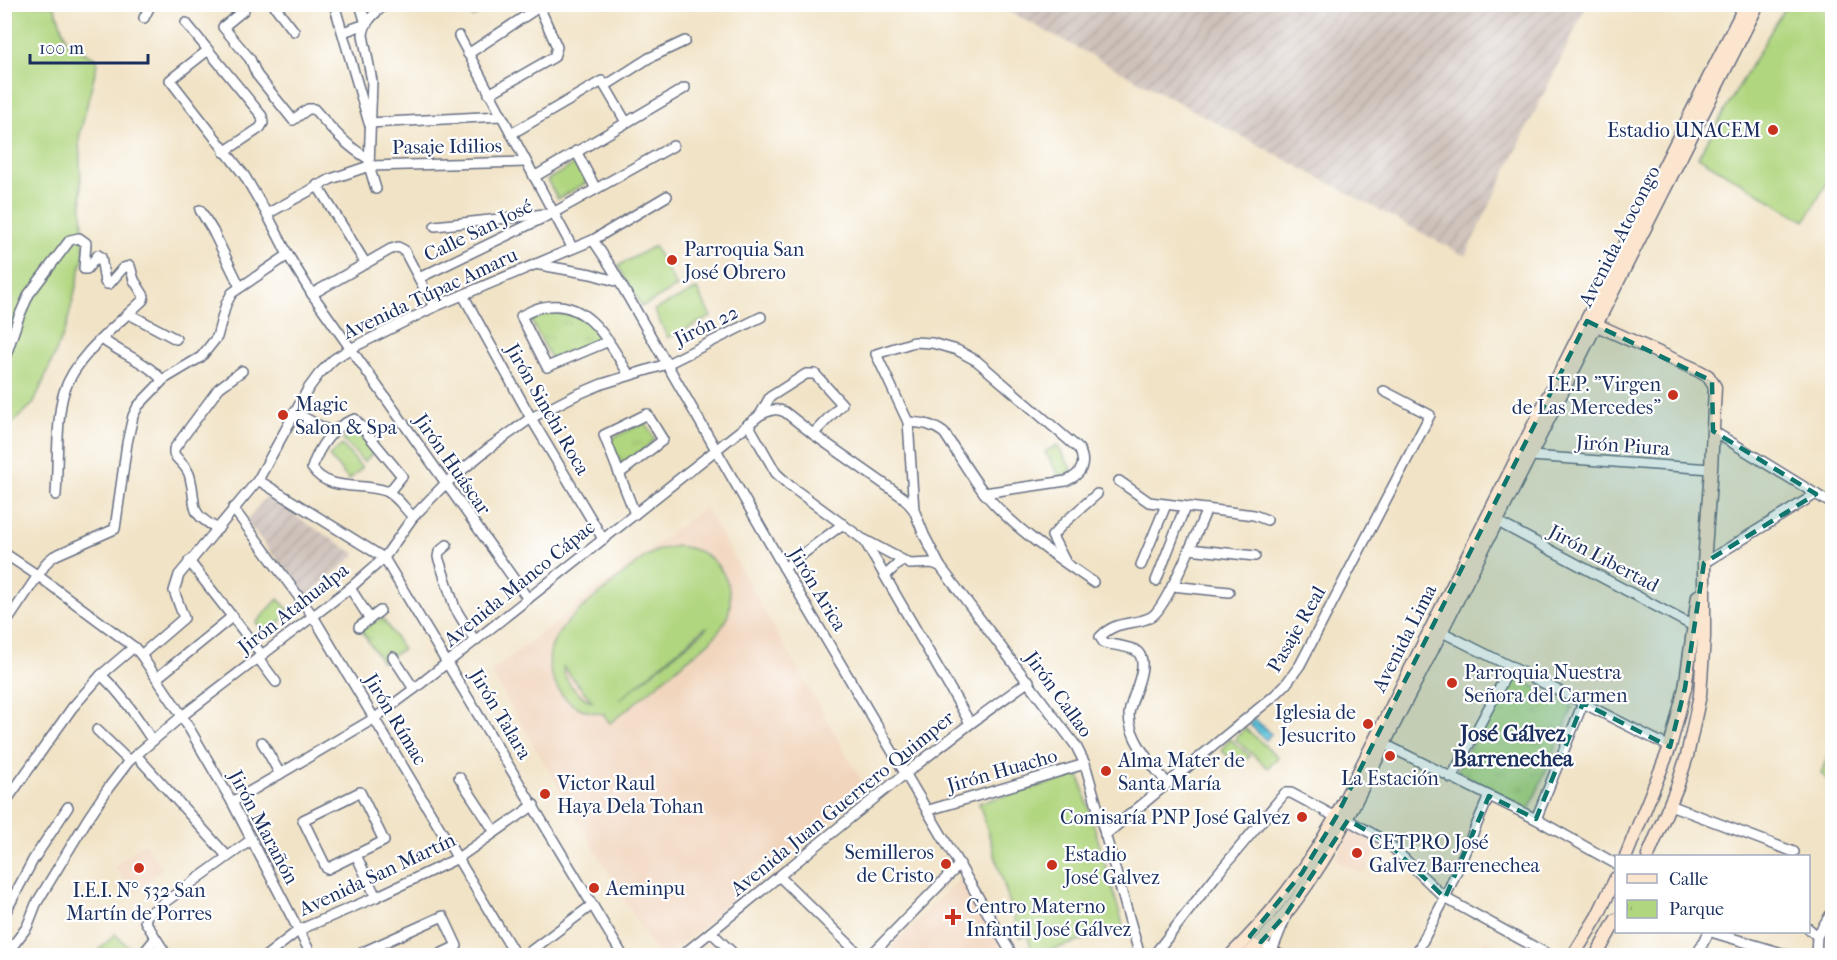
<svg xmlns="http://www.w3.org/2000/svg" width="1837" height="960" font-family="'IM FELL French Canon',serif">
<defs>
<pattern id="industrial-furrows" width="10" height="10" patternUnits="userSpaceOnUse" patternTransform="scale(1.5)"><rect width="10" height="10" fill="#cec1ba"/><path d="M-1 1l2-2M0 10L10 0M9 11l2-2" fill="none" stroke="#b0a6a2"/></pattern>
<pattern id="park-tufts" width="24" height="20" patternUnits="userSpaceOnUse" patternTransform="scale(1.5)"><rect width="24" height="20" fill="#b0d67f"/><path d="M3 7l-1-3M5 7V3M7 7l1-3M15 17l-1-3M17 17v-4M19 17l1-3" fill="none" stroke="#97b870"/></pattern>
<pattern id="water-waves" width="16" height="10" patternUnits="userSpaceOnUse" patternTransform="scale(1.5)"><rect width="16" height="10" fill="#5fc6dc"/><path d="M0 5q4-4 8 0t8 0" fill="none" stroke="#4ea1b6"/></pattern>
</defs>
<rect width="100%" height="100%" fill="#fff"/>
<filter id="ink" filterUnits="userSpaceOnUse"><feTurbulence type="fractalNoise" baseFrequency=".0167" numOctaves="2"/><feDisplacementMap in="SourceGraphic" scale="12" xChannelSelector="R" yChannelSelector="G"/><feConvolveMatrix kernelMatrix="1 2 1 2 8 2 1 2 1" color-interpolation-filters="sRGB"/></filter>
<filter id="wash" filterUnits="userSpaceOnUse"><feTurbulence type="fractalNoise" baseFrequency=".008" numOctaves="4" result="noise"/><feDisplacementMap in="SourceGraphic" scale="24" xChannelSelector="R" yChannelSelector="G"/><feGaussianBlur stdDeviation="1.35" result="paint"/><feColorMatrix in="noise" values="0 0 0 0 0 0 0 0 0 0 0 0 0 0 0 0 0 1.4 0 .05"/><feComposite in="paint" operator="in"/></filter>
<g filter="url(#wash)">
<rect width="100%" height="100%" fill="#f1e3c6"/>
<g fill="#f1d5bd">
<path d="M705,507L868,792L777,865L763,861L737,882L738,899L667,955H657L491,672Z"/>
<path d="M1355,829L1379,846L1364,875L1335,860L1350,830Z"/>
<path d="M144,843L162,867V869L133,893L115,866Z"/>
<path d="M961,878L1007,955H882Z"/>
<path d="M1486,939L1515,955H1477Z"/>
</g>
<g fill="url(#industrial-furrows)">
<path d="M997,5H1587L1465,256Z"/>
<path d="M267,496L306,523L356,554L306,597L246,521Z"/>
</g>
<g fill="#b0d67f" stroke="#66826e" stroke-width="1.5" fill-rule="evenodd">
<path d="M5,5H54L68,44L98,60L79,138L84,254L66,328L34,403L5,430Z"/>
<path d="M499,5L473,17L467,5V4Z"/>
<path d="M1786,5H1832V174L1805,221L1698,157Z"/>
<path d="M578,162L589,181L558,199L547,180Z"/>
<path d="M654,246L677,287L642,307L618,266Z"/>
<path d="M697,289L711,317L668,338L654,310Z"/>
<path d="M355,429L375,451L364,462L343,440Z"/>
<path d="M342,445L362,468L349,480L329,456Z"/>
<path d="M1057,445L1072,470L1060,477L1045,452Z"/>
<path d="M677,546C697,548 712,555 723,573C731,587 733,607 725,622C715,640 697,652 682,664C658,684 634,704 610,723L604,716L605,714C587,713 568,706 558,689C532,647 569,619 598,595C614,582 629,569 645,557L658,550ZM707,627L703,632L619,700L706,627ZM563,667L593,702C578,696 564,682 563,667Z"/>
<path d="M278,599L290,611L269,635L256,623Z"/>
<path d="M1245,728L1278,757L1268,768L1235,739Z"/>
<path d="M1230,739L1250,756L1240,767L1221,750Z"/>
<path d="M1832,746V785L1821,773Z"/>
<path d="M1079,775L1124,928L1034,955L1027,935L1020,937L979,803Z"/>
<path d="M115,934L135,953L132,955H94Z"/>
</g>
<g fill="url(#park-tufts)" stroke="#66826e" stroke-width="1.5">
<path d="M543,312C571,313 590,314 604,341L552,360L529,317Z"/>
<path d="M645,422L655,439L623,467L608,440Z"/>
<path d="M382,617L403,649L382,662L361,630Z"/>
<path d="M1511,674L1573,707L1529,810L1457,771Z"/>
</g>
<path fill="url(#water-waves)" stroke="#3d7a9d" stroke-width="1.5" d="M1254,718L1271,734L1266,740L1249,724Z"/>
</g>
<g filter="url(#ink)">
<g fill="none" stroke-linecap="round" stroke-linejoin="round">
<defs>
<g id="street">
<path d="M240,4L244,10L223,27L250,59L257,75L293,120L308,109H314C330,127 347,147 369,159"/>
<path d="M273,4L294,31"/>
<path d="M334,4L369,123L501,116"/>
<path d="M144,18L151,4"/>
<path d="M186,23L262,116L263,123L260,128L224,152"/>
<path d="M343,32L366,24L360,4"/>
<path d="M459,36L572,247"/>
<path d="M207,51L170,80L244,175L267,214L288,255L312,294L528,599"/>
<path d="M468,54L539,7"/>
<path d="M605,86L649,58L685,41"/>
<path d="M489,94L554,57L557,47L538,4"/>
<path d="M511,134L602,81L626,122"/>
<path d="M576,151L596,189"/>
<path d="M534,177L685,88"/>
<path d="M317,185L366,264"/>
<path d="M376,189L369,166L372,81L363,35C364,21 376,13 385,4"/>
<path d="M200,210L213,231L240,287"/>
<path d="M267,214L331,179L369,166L526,162"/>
<path d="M435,226L545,214"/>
<path d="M593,240L611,267L784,568L1013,956"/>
<path d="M535,264L591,274L619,282"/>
<path d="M419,278L553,213L673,146"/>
<path d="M312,294L391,249L398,247L404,250L434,307"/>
<path d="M463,295L531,418L603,539"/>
<path d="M129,314L176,339"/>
<path d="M102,339C121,354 146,361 162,380"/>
<path d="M609,341L547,367L521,316C528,313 535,308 543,307C588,297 610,344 629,375"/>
<path d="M4,361L18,319L29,294L70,240L79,238L86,243L84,269H87L98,255L101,257L105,282L107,284H109L123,268L130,266L134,280L144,296L143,300C115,327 77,354 64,392C56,417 58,467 56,495"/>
<path d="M294,412L331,432"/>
<path d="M760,415C769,411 776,407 785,412L813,434L904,498L914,510L924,535L940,566L1076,746L1085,764L1140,956"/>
<path d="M908,422C923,423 932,424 944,433C958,453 970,476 986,495C1016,530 1055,556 1093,582"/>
<path d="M748,424L776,473L790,486L864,540L970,723"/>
<path d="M1713,431L1832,504"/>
<path d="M1531,456L1711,469"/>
<path d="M619,474L663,440L647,414L604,435L635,514"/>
<path d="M258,480L384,558L623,956"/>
<path d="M1119,481L1149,502L1254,515L1267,520"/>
<path d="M389,492L402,476L355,419C333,426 319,446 312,468C329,493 362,482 386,491C397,496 405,509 413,517"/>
<path d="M233,508L313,616L516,956"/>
<path d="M914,510L908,422L876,354L914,342L932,343L957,350L977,361L1079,449C1087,464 1081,475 1066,481L984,493"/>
<path d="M1498,522L1693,626"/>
<path d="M218,529C186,511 198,508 190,477C188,467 179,462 174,454V449L219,388L242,371"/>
<path d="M865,540L910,564L932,563L940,566"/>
<path d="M447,545L439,552L438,557L455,608L475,641"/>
<path d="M1189,549L1255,556"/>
<path d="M4,553L37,575L134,647L141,655L182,716L232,802L312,956"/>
<path d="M189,561L262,655"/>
<path d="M1065,561L1052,536L1064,523L1097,494"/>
<path d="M1704,563L1816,494"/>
<path d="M1141,565L1166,505"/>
<path d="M784,568L843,524"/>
<path d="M885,576L901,561"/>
<path d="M1156,581L1185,507"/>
<path d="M1172,586L1229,592"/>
<path d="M350,588L370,619"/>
<path d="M4,626L47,562L54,556L115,529L127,443L133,416L138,406L164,379L201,357L217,337L226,304L232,293L288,255"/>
<path d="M359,627L380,611"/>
<path d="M1442,632L1670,747"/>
<path d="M141,655L184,618L174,591L179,575L258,480L308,389L319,374L334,359L350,349L434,307L593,240L667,196"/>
<path d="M393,657L414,689"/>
<path d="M258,658L276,682"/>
<path d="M101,675C122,694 136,716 152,740"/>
<path d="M157,678L233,616"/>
<path d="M97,730L129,761"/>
<path d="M262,742L280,774"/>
<path d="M1384,744L1536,819L1616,864"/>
<path d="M136,755L227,856"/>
<path d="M459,777L495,832"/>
<path d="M1451,778L1511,666"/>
<path d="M1167,783C1153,766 1129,739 1129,715C1129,699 1154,661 1135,650C1126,646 1113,645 1104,643L1100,637C1117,619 1134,626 1151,617C1167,608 1198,529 1207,509"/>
<path d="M360,792L384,841L327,869L303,820Z"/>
<path d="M232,802L375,718L414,689L760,415L770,397L806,374H815L842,404L813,434"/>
<path d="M4,804L72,708L101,675L134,647"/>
<path d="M1670,805L1794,852"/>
<path d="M929,810L1085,764"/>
<path d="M1536,819L1583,703"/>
<path d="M1105,835L1274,696L1286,684L1300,665L1430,415L1384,391"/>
<path d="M356,855L376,897"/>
<path d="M779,876L861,956"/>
<path d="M4,915L33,860L68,807"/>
<path d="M1808,928L1817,936L1816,956"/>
<path d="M711,932L736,956"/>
<path d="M1711,932L1792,956"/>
<path d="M1817,936L1832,912"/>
<path d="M1267,947L1282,956"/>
<path d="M5,956L27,927L36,904L87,820L109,787L129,761L182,716L350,588L384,558L413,517L445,484L489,448L531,418L576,395L602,384L667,364L761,317"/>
<path d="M141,956L155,939"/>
<path d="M167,956L145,921L147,915L251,840"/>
<path d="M266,956L299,930L376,897L458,858L534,805"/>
<path d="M364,956L363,952L443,916L457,946L436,956"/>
<path d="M524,956L592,905"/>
<path d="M681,956C796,864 908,766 1029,681"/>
<path d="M870,956L960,864"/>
<path d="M1153,956L1215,877L1285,793H1291L1336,817L1348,820L1387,842L1445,898L1551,956"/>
<path d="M1270,956L1286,916"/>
<path d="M1415,956L1445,898L1489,796"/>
<path d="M1696,956L1709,932"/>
</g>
<g id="secondary">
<path d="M1590,322L1697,370L1708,376L1715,387L1711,469L1704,563V637L1700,695L1687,756L1677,787L1648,856"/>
<path d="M1626,856L1670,747L1685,688L1698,596"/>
<path d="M1230,956C1273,914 1307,869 1336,817L1746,4"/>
<path d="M1247,956C1314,891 1345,823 1385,742C1404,703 1425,665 1444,626C1550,420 1653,212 1758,4"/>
<path d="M1573,956L1597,917L1616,878"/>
<path d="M1596,956L1616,920"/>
</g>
</defs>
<use href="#street" stroke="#666e82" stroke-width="12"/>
<use href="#secondary" stroke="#666e82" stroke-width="15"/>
<use href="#street" stroke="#fff" stroke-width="9"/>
<use href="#secondary" stroke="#fce5cf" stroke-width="12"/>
</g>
</g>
<path fill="#0f766e" fill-opacity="0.2" stroke="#0f766e" stroke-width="4.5" stroke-dasharray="12 8" stroke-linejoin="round" d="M1587,321L1712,381L1713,431L1816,494L1704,563L1685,688L1670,747L1583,703L1536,819L1489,796L1445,898L1387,842L1348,820L1287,913L1261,942L1250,936L1302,873L1336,817Z"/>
<g fill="#c8321e" stroke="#fff" stroke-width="2">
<circle cx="1773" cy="130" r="6"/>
<circle cx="672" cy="260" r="6"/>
<circle cx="1673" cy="395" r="6"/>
<circle cx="283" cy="415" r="6"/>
<circle cx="1452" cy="683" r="6"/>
<circle cx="1368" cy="724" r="6"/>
<circle cx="1390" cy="756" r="6"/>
<circle cx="1106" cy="771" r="6"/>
<circle cx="545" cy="794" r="6"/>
<circle cx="1302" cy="817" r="6"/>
<circle cx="1357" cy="853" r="6"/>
<circle cx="946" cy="864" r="6"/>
<circle cx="1052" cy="865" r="6"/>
<circle cx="139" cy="868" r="6"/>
<circle cx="594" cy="888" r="6"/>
<path d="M950 908h6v6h6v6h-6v6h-6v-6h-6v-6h6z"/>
</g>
<g text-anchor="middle" stroke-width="4.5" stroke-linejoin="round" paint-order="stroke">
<g font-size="20" fill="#1b2f5e" stroke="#fff" text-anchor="start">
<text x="1761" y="137" text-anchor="end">Estadio UNACEM</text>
<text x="684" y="256">Parroquia San<tspan x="684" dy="23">José Obrero</tspan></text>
<text x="1661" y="391" text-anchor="end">I.E.P. "Virgen<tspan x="1661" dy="23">de Las Mercedes"</tspan></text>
<text x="295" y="411">Magic<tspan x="295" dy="23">Salon &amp; Spa</tspan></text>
<text x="1464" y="679">Parroquia Nuestra<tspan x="1464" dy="23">Señora del Carmen</tspan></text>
<text x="1356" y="719" text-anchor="end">Iglesia de<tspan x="1356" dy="23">Jesucrito</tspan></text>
<text x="1118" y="767">Alma Mater de<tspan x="1118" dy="23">Santa María</tspan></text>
<text x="1390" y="785" text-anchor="middle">La Estación</text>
<text x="557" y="790">Victor Raul<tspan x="557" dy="23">Haya Dela Tohan</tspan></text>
<text x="1290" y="824" text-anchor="end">Comisaría PNP José Galvez</text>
<text x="1369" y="849">CETPRO José<tspan x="1369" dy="23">Galvez Barrenechea</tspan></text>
<text x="934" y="859" text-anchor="end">Semilleros<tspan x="934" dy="23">de Cristo</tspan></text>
<text x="1064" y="861">Estadio<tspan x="1064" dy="23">José Galvez</tspan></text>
<text x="606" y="895">Aeminpu</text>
<text x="139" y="897" text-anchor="middle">I.E.I. N° 532 San<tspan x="139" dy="23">Martín de Porres</tspan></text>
<text x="966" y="913">Centro Materno<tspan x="966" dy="23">Infantil José Gálvez</tspan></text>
</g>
<g font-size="20" fill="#1b2f5e" stroke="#fff">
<text transform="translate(447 146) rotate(-1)" y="7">Pasaje Idilios</text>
<text transform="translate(478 230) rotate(-26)" y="7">Calle San José</text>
<text transform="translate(1619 236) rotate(-63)" y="7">Avenida Atocongo</text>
<text transform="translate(430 293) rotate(-25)" y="7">Avenida Túpac Amaru</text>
<text transform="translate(706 325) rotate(-26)" y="7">Jirón 22</text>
<text transform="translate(548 409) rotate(60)" y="7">Jirón Sinchi Roca</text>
<text transform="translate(1623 445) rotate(4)" y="7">Jirón Piura</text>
<text transform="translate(453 464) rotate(55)" y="7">Jirón Huáscar</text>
<text transform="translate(1604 558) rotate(28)" y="7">Jirón Libertad</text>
<text transform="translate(519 583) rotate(-39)" y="7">Avenida Manco Cápac</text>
<text transform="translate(818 589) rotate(59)" y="7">Jirón Arica</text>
<text transform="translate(293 608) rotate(-38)" y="7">Jirón Atahualpa</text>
<text transform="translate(1296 629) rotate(-60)" y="7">Pasaje Real</text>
<text transform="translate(1404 638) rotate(-63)" y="7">Avenida Lima</text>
<text transform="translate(1059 694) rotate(54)" y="7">Jirón Callao</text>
<text transform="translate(501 714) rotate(59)" y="7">Jirón Talara</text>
<text transform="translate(396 719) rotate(59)" y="7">Jirón Rímac</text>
<text transform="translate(1002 770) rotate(-16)" y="7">Jirón Huacho</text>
<text transform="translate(842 803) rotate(-39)" y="7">Avenida Juan Guerrero Quimper</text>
<text transform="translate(264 827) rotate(62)" y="7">Jirón Marañón</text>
<text transform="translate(377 874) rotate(-25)" y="7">Avenida San Martín</text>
</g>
<g font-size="22" font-weight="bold" fill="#1b2f5e" stroke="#fff">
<text x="1513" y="741">José Gálvez<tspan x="1513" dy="25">Barrenechea</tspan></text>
</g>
</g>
<rect width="1837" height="960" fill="none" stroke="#fff" stroke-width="24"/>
<rect x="1615" y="855" width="195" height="78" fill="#ffffff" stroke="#a4acbf" stroke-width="1.5"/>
<rect x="1627" y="874" width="30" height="9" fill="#fce5cf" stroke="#a4acbf" stroke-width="1.5"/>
<text x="1669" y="885" font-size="18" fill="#1b2f5e">Calle</text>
<rect x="1627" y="900" width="30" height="18" fill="url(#park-tufts)" stroke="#a4acbf" stroke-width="1.5"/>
<text x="1669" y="915" font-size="18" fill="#1b2f5e">Parque</text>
<path d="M30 54v9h118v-9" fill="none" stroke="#1b2f5e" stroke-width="3"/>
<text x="39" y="54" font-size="18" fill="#1b2f5e" stroke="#ffffff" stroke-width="4.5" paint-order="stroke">100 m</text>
</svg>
